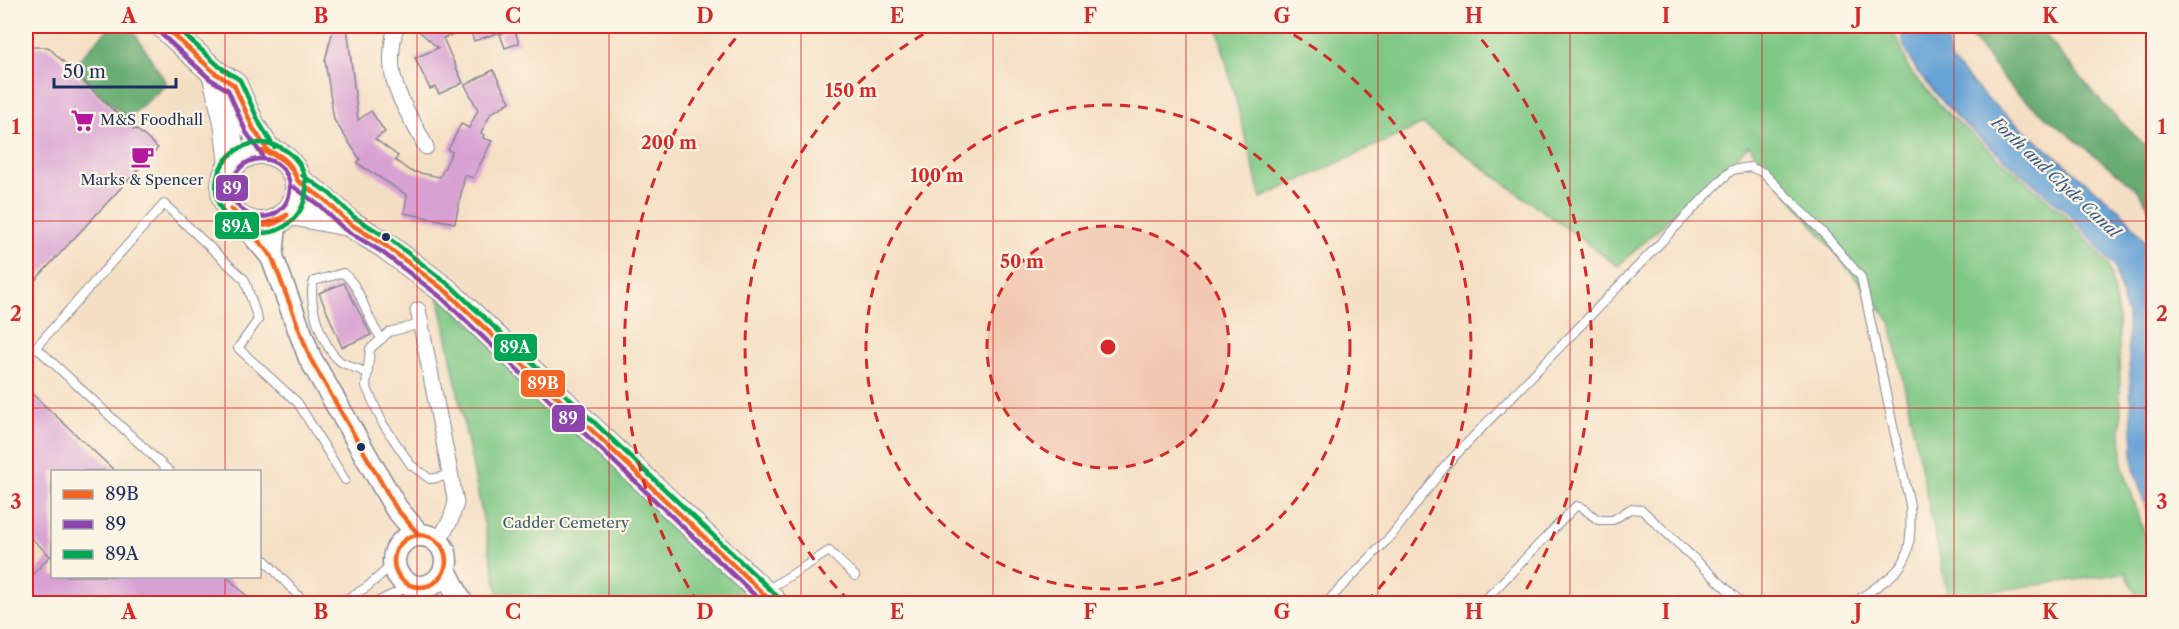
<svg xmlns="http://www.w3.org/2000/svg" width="2179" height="629" font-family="'Libre Caslon Text',serif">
<rect width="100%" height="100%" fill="#fcf5e5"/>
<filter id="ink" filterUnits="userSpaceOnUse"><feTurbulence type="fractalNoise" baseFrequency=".0167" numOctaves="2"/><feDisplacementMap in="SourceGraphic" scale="12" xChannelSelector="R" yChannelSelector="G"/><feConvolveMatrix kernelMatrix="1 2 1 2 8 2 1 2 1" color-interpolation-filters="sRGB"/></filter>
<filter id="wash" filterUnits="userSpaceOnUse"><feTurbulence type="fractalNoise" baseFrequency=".008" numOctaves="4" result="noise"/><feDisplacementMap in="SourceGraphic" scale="24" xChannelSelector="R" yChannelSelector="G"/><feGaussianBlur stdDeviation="1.35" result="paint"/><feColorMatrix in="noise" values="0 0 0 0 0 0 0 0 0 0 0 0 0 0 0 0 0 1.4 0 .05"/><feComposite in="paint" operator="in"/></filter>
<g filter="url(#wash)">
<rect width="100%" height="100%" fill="#f5dfc4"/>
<g fill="#7fc885" stroke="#4d7c72" stroke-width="1.5">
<path d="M1217,26H1888L1898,40L1910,71L1949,115L2067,217L2108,264L2118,315L2122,465L2153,559V603H2140L2126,573L1948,597L1891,322L1749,145L1618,266L1423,124L1261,198Z"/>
<path d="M438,293L767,603H500Z"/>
</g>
<g fill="#67ac72" stroke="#416e68" stroke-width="1.5">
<path d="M111,26H130L167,84L127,119L72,67Z"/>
<path d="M1968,26H2038L2103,104L2153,153V214L2138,190L2014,91L1972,38Z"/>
</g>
<path fill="#65a2d6" stroke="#40689a" stroke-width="1.5" d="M1900,26H1945L1950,59L1985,97L2124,214L2147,244L2154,277L2153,530L2134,469L2127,315L2114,266L2070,215L1956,117L1917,71L1904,46Z"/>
<g id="blocks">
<g fill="#d8a1d3">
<path d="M334,26H347L358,120L371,111L385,132L375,139L398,156L395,160L410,171L440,177L452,152L448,150L461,124L469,128L478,110L465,85L493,70L510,102L491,113L481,133L484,135L483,138L492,141L473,178L465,175L455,223L404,213L407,195L357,163L360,159L334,120L325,60Z"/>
<path d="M426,26H511L512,28L474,41L470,29L443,38L463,83L439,94L435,87L430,89L415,58L438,48L420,32Z"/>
<path d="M514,28L519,43L505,48L500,34Z"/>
<path d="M26,47H48L134,130L136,129L158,148L26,290Z"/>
<path d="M344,283L371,335L342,347L319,293Z"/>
<path d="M26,388L115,471H52V576H226L254,603H40L26,589V581L50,556L26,533Z"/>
</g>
</g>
</g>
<g filter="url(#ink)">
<use href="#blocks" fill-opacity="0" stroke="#888791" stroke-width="1.5"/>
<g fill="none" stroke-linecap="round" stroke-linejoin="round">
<defs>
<g id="lane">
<path d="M421,324L389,332L370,349L366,386L383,424L411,465L430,479L452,475"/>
<path d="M368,373C359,369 349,366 341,362C323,350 306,299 314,281L343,273C363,288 365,319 382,339"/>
<path d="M170,472L36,347L164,204L245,280L258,320L238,348L298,403L345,480"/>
<path d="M260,555L306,604"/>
<path d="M767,590L829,551L855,576"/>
<path d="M338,604L367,587L393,564"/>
<path d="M372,604L410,586"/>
<path d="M1325,604L1392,535L1446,465L1721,180L1732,170L1750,167L1764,173L1826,236L1861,277L1910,505C1913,571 1902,568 1852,604"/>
<path d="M1481,604L1576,506L1583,508L1598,520H1613L1630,509L1642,510L1743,604"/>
</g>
<g id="street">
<path d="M396,26C382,81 402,99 426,147"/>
<path d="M418,310L456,503L451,519L438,542"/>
</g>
<g id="secondary">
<path d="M242,221L272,257L310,358L396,508L419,535"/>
<path d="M272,257L275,224"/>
<circle cx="420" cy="561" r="26"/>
<path d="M445,570L462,604"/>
</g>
<g id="primary">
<path d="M164,26L215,73L234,85L253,128L268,151"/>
<path d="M215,73L227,122L232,165"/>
<circle cx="261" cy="188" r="37"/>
<path d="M298,181L325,200L349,223L386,246L447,292L775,604"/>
<path d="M291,212L349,223"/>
</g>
</defs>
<use href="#lane" stroke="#888791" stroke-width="10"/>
<use href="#street" stroke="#888791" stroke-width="17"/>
<use href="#secondary" stroke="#888791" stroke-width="25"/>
<use href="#primary" stroke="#888791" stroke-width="28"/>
<use href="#lane" stroke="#fff" stroke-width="8"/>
<use href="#street" stroke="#fff" stroke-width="15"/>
<use href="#secondary" stroke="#fff" stroke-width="22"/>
<use href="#primary" stroke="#fff" stroke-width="26"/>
<defs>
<g id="bus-1">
<path d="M164,26L215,73L234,85L253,128L268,151"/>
<path d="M259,151C276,153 290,163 297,179"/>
<path d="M259,151C278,151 291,161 297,179"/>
<path d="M298,181L325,200L349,223L386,246L447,292L774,604"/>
<path d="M231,209C250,228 265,227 287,215"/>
<path d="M231,209C246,228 269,232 287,215"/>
<path d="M242,221L272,257L310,358L396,508L419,535"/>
<circle cx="420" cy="561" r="26"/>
</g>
<g id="bus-2">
<path d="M159,32L210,79L228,90L246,132L262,155"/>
<circle cx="261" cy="188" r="29"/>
<path d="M294,187L320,206L344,229L382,252L442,298L764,604"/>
</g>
<g id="bus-3">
<path d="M175,26L220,67L240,80L260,124L274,147"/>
<circle cx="261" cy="188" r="45"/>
<path d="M302,175L330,194L354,217L391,240L452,287L780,599"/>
</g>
</defs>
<use href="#bus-1" stroke="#fcf5e5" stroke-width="9"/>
<use href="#bus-2" stroke="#fcf5e5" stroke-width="9"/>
<use href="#bus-3" stroke="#fcf5e5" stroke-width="9"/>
<use href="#bus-1" stroke="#f26522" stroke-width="4.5"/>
<use href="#bus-2" stroke="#8e44ad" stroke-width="4.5"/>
<use href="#bus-3" stroke="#00a651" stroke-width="4.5"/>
</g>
</g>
<path fill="none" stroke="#d62828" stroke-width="1.5" stroke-opacity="0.55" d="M225,26V472M417,26V604M609,26V604M801,26V604M993,26V604M1186,26V604M1378,26V604M1570,26V604M1762,26V604M1954,26V604M26,221H2154M26,408H2154M225,576V604"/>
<circle cx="1108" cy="347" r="121" fill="#d62828" fill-opacity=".12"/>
<g fill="none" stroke="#d62828" stroke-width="3" stroke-dasharray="10 8">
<circle cx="1108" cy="347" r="121"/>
<circle cx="1108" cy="347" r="242"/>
<path d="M849 601A363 363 0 0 1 938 26M1278 26A363 363 0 0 1 1367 601"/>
<path d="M698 603A484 484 0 0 1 746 26M1470 26A484 484 0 0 1 1518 603"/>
</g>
<defs>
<symbol id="supermarket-bare" viewBox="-9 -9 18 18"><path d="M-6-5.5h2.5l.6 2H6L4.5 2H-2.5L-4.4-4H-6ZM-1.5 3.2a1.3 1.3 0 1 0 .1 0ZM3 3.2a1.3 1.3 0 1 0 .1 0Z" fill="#b5179e" stroke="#fcf5e5" stroke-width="2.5" paint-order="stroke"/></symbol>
<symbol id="cafe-bare" viewBox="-9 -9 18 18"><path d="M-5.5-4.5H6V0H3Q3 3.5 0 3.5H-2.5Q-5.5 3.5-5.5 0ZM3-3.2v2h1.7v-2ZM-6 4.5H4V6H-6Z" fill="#b5179e" stroke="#fcf5e5" stroke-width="2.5" paint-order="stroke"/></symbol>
</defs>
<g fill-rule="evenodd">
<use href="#supermarket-bare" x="66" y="104" width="33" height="33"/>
<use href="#cafe-bare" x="126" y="140" width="33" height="33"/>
</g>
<g fill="#1b2f5e" stroke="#fcf5e5" stroke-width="2">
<circle cx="386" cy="237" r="5"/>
<circle cx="361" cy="447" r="5"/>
</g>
<g text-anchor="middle" stroke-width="4.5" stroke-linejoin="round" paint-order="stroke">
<g font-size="15" fill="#1b2f5e" stroke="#fcf5e5" text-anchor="start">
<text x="100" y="125">M&amp;S Foodhall</text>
<text x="142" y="185" text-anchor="middle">Marks &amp; Spencer</text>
</g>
<g font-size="15" fill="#395d6a" stroke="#fcf5e5">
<text x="566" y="528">Cadder Cemetery</text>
</g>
<g font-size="16" font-style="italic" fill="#355788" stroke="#fcf5e5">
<text transform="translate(2056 177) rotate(43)" y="6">Forth and Clyde Canal</text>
</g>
</g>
<circle cx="1108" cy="347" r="9" fill="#d62828" stroke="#fcf5e5" stroke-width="3"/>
<g font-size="18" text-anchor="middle" font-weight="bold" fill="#d62828" stroke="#fcf5e5" stroke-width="4.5" stroke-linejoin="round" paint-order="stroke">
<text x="851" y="97">150 m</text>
<text x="669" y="149">200 m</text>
<text x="937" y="182">100 m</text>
<text x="1022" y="268">50 m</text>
</g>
<g stroke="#fcf5e5" stroke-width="2">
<rect x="215" y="174" width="34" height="28" rx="6" fill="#8e44ad"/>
<rect x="214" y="211" width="46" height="29" rx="6" fill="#00a651"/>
<rect x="493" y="333" width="45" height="29" rx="6" fill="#00a651"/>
<rect x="520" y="369" width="46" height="29" rx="6" fill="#f26522"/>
<rect x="551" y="404" width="35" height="29" rx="6" fill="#8e44ad"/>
</g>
<g font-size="16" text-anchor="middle" font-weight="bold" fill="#fff">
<text x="232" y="194">89</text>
<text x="237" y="232">89A</text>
<text x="515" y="353">89A</text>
<text x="543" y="389">89B</text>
<text x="568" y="424">89</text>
</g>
<rect width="2179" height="629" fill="none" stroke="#fcf5e5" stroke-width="66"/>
<rect x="51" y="470" width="210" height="108" fill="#fcf5e5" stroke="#a2a6af" stroke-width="1.5"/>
<rect x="63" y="490" width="30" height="9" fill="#f26522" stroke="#a2a6af" stroke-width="1.5"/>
<text x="105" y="500" font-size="18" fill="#1b2f5e">89B</text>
<rect x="63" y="520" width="30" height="9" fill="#8e44ad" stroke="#a2a6af" stroke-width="1.5"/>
<text x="105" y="530" font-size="18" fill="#1b2f5e">89</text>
<rect x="63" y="550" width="30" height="9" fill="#00a651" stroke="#a2a6af" stroke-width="1.5"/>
<text x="105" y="560" font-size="18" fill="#1b2f5e">89A</text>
<path d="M54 78v9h122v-9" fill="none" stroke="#1b2f5e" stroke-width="3"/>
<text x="63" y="78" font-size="18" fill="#1b2f5e" stroke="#fcf5e5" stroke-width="4.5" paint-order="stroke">50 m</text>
<rect x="33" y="33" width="2113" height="563" fill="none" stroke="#d62828" stroke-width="2"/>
<g font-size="20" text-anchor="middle" font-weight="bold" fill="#d62828">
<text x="129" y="23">A</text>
<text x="321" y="23">B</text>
<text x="513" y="23">C</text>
<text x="705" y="23">D</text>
<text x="897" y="23">E</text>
<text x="1090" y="23">F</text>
<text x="1282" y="23">G</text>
<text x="1474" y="23">H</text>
<text x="1666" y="23">I</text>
<text x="1858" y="23">J</text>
<text x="2050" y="23">K</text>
<text x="16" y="134">1</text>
<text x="2162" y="134">1</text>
<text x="16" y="321">2</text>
<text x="2162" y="321">2</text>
<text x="16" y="509">3</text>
<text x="2162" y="509">3</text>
<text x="129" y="619">A</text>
<text x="321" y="619">B</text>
<text x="513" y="619">C</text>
<text x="705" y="619">D</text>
<text x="897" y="619">E</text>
<text x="1090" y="619">F</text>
<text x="1282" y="619">G</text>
<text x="1474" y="619">H</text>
<text x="1666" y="619">I</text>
<text x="1858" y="619">J</text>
<text x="2050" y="619">K</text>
</g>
</svg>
